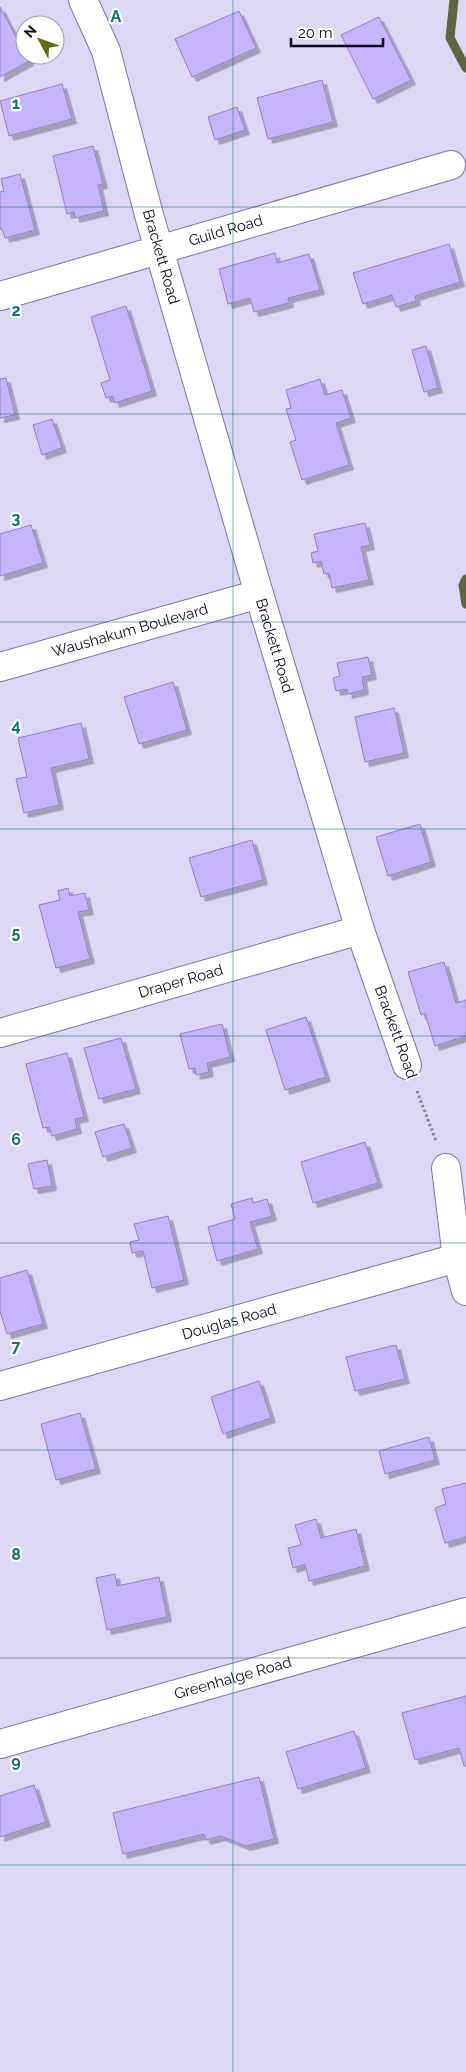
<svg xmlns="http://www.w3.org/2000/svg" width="466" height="2072" font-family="Raleway,sans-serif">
  <defs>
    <filter id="shadow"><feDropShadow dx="4.5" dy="4.5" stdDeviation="0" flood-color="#0004"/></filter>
  </defs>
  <rect width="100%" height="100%" fill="#ddd7f5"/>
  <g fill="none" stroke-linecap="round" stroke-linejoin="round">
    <!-- stream -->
    <path stroke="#60643f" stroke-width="9" d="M454 0 450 38 466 68
      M466 579 463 585 466 604"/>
  </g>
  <!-- building -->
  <path fill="#c6b4fd" stroke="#917fc4" filter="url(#shadow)" d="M0 7 29 61 0 77Z
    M239 11 256 48 192 77 175 39Z
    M379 17 411 80 373 99 341 35Z
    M322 80 333 122 268 139 257 98Z
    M62 84 72 119 9 136 0 101Z
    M237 107 245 130 215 140 208 117Z
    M93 146 103 184 98 185 104 211 75 218 74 212 67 214 53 156Z
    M20 174 35 230 5 238 2 229H0V192L4 191 1 179Z
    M449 244 460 282 415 296 416 301 396 307 392 295 363 304 353 273Z
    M275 253 277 263 309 254 320 290 288 298 289 303 254 312 250 298 228 304 219 269Z
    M126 306 152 391 115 403 113 396 106 398 101 383 110 380 91 317Z
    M426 346 438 388 424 392 412 350Z
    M6 378 15 415 0 418V379Z
    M320 379 325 395 342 390 351 418 336 423 349 465 302 480 290 442 296 440 286 409 291 408 286 390Z
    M52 419 62 448 42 455 33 425Z
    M365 523 370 545 361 547 369 580 332 588 329 573 324 574 321 561 313 563 311 553 318 551 314 534Z
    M31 525 43 563 0 576V534Z
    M368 657 372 675 362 677 364 690 348 694 347 689 336 691 333 678 340 676 337 663Z
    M173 682 187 730 139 744 124 697Z
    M394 708 404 753 365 762 355 717Z
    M81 723 89 759 51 768 59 805 24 813 16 779 27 777 18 738Z
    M420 824 431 862 388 876 376 837Z
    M252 840 263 880 201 897 189 858Z
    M68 888 70 896 85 893 89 910 78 912 90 959 56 968 39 905 60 900 58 891Z
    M444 962 456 1003 466 1000V1036L435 1046 425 1013 421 1015 408 972Z
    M306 1017 326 1077 285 1090 266 1030Z
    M222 1024 230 1057 207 1063 209 1072 196 1075 195 1068 189 1069 180 1034Z
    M121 1038 136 1089 99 1099 84 1048Z
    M67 1053 84 1117 75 1119 77 1129 52 1136 49 1127 43 1128 26 1064Z
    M124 1124 132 1148 103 1157 95 1132Z
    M365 1142 378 1183 313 1203 301 1162Z
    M47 1160 52 1186 34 1189 28 1164Z
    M252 1198 253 1203 267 1199 272 1216 250 1222 258 1249 217 1261 208 1227 235 1219 231 1204Z
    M168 1216 184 1280 152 1288 143 1251 132 1253 130 1242 139 1240 134 1224Z
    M27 1270 43 1324 7 1334 0 1311V1278Z
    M396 1345 405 1379 355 1391 346 1357Z
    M259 1381 271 1418 223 1434 211 1397Z
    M80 1413 96 1469 56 1480 41 1424Z
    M429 1437 435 1460 385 1474 379 1451Z
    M466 1483V1537L445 1543 435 1508 446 1504 442 1489Z
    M316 1519 321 1538 356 1529 365 1566 309 1581 305 1564 293 1568 288 1548 301 1545 295 1525Z
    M115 1574 117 1586 159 1577 167 1617 107 1630 96 1578Z
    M466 1696V1766H464L459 1748 415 1760 402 1713Z
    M354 1731 366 1768 298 1789 286 1752Z
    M259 1777 274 1839 246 1846 221 1836 206 1840 204 1834 123 1854 113 1813Z
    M34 1785 46 1822 0 1837V1796Z"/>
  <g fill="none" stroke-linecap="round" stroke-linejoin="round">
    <defs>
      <g id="street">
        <path id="s1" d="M83 0 106 51 149 215 259 594 360 930 407 1065"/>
        <path id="s2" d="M0 296 451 165"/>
        <path id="s3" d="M0 667 259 594"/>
        <path id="s4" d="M0 1033 360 930"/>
        <path d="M446 1168 457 1258 466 1291"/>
        <path id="s5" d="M0 1386 457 1258"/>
        <path id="s6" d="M0 1744 466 1612"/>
      </g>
    </defs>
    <!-- street casing -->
    <use href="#street" stroke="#8270b4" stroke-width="30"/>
    <!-- path -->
    <path stroke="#8a839f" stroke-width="3" stroke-dasharray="2.5 2.5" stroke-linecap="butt" d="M417 1091 436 1141"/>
    <!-- street -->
    <use href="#street" stroke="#fff" stroke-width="28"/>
  </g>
  <!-- grid -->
  <path fill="none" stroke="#0f766e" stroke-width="1" stroke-opacity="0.55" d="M233 0V2072M0 207H466M0 414H466M0 622H466M0 829H466M0 1036H466M0 1243H466M0 1450H466M0 1658H466M0 1865H466"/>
  <g text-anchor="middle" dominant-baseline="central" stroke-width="4.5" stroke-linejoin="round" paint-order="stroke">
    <!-- street labels -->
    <g font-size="15" fill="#100821" stroke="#fdfdfd">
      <text stroke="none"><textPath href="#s2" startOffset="235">Guild Road</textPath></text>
      <text stroke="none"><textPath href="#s1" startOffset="269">Brackett Road</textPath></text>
      <text stroke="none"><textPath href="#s3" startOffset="135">Waushakum Boulevard</textPath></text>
      <text stroke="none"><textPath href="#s1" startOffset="674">Brackett Road</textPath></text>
      <text stroke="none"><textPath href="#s4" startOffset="188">Draper Road</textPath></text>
      <text transform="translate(396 1032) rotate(70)">Brackett Road</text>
      <text stroke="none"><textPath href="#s5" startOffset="238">Douglas Road</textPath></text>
      <text stroke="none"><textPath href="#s6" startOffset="242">Greenhalge Road</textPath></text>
    </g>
  </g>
  <g font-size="16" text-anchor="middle" font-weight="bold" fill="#0f766e" stroke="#fdfdfd" stroke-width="4.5" stroke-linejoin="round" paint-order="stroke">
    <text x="116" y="22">A</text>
    <text x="16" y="109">1</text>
    <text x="16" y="316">2</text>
    <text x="16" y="524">3</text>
    <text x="16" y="731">4</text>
    <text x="16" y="938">5</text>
    <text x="16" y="1145">6</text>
    <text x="16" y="1352">7</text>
    <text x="16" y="1560">8</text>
    <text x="16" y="1767">9</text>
  </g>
  <!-- north arrow -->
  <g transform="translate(40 40) rotate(311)"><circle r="24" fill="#fdfdfd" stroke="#9e9ba5"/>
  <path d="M0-4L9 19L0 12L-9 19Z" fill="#636c11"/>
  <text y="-8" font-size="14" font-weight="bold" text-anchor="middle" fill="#100821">N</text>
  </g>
  <!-- scale -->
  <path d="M291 38v8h92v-8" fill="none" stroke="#100821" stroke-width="2.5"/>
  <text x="298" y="38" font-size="15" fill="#100821" stroke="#fdfdfd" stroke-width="4" paint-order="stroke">20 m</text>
</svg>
